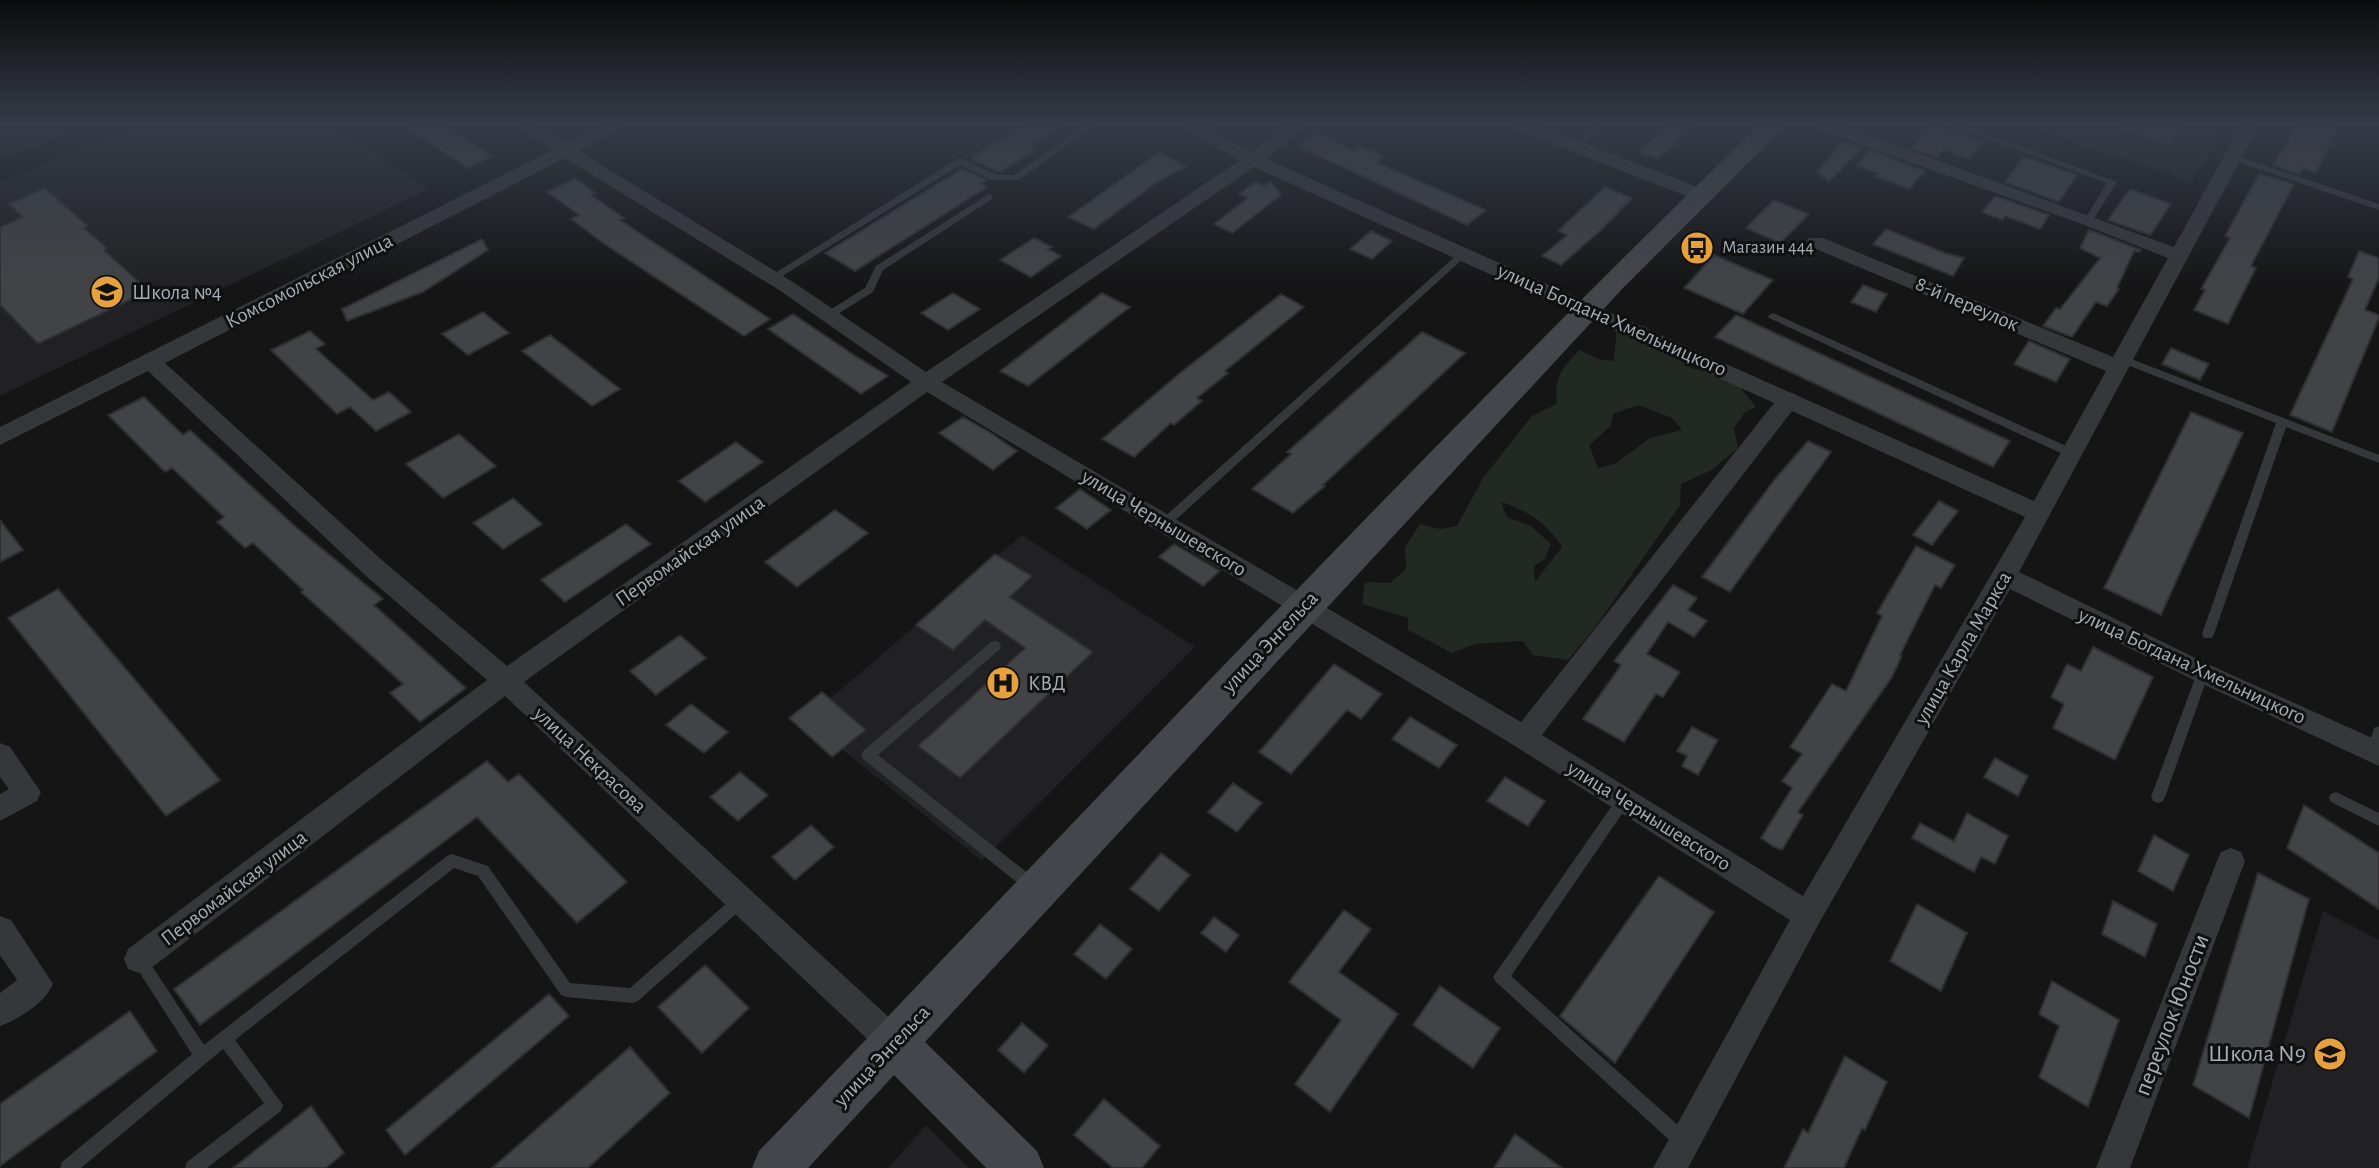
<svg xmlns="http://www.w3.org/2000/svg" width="2379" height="1168" font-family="'Alegreya Sans',sans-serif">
  <rect width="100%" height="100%" fill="#151516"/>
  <!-- built -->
  <path fill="#212123" d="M0 125H89L0 160Z
    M139 125H329L429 189 0 396V182Z
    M2024 125H2224L2192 182Z
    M1022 535 1195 647 982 861 805 720Z
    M2323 911 2379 940V1168H2247Z
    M926 1125 969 1168H888Z"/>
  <!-- green -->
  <path fill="#212922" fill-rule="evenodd" d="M1617 324 1645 326 1693 369 1729 374 1756 407 1745 412 1734 428 1738 448 1712 470 1681 484 1680 505 1594 629 1568 660 1533 655 1523 641 1475 644 1452 653 1408 630V618L1362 604 1365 582 1390 583 1406 569 1405 547 1420 524 1440 529 1457 526 1483 478 1532 416 1557 404C1553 379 1562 367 1580 350L1598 359 1614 361ZM1638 405 1672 418 1682 430 1650 438 1615 464 1598 468 1589 445 1611 426 1613 414ZM1501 502C1527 510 1548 524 1562 547L1535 582 1534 566 1545 559 1551 544 1531 526 1507 517Z"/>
  <!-- building -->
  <path fill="#414346" stroke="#2f2f32" stroke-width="2" d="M403 125H444L492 156 468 168Z
    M1025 125H1064L1029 147 1036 150 1000 172 974 161 976 160 972 157Z
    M1666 125H1694L1658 159 1639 152Z
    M1932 125H1935L1983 142 1969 159 1944 149 1937 157 1912 148Z
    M2121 125H2180L2169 145 2120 129Z
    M2298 125H2339L2316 173 2303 168 2299 174 2273 165Z
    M1316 133 1353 150 1358 146 1384 156 1377 163 1486 210 1467 225 1298 146Z
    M1843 141 1861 148 1829 182 1817 172Z
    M1869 150 1925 171 1909 189 1875 176 1878 173 1857 166Z
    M1160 152 1186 166 1156 183 1094 229 1068 217Z
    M2024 157 2077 175 2059 202 2005 182Z
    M962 169 987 180 981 184 987 187 855 271 825 253Z
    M2259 174 2294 184 2251 266 2256 268 2228 324 2194 310 2205 290 2201 289 2230 238 2225 236Z
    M575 178 595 193 591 195 624 218 620 220 770 319 744 336 603 243 571 219 579 215 547 192Z
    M1270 181 1281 195 1232 233 1214 224 1248 198 1239 194 1255 182 1264 186Z
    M1605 187 1632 198 1600 231 1561 265 1542 256 1567 235 1558 231Z
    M45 188 88 226 84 228 107 248 104 250 149 291 38 344 0 305V227L23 217 8 204Z
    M2130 189 2171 204 2150 235 2108 220Z
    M1995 196 2049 215 2040 229 2005 216 2003 220 1982 212Z
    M1774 200 1809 214 1780 243 1746 228Z
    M1886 229 1945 253 1964 258 1953 276 1873 244Z
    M2089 230 2141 250 2139 252 2134 251 2117 288 2119 289 2107 306 2096 302 2072 337 2043 326 2056 308 2060 309 2100 258 2080 248Z
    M1371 231 1392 241 1372 259 1350 249Z
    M1034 238 1052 247 1048 249 1061 256 1031 277 1000 260Z
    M482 239 488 250 423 292 347 321 342 309Z
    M2359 251 2379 258V278L2365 310 2379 315V318L2332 432 2290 415 2353 279 2348 277Z
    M1714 255 1773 280 1743 314 1684 288Z
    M1863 285 1887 294 1876 312 1851 302Z
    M953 293 980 309 948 330 921 313Z
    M1102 293 1130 307 1028 386 1000 371Z
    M1281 294 1304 307 1225 371 1228 373 1197 398 1202 401 1174 425 1171 423 1134 457 1102 439 1180 373Z
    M483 312 509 333 468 355 442 334Z
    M793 314 854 355 888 376 861 394 768 329Z
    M1736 315 2010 441 1993 467 1715 337Z
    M310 331 325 344 316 349 373 400 389 392 411 412 376 431 350 407 337 414 271 350Z
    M1422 332 1465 353 1323 485 1325 486 1293 513 1252 489 1291 454 1287 452Z
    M550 335 620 389 592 406 522 351Z
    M2029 341 2070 359 2056 382 2014 364Z
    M2171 348 2209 364 2200 380 2162 364Z
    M144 397 183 435 190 430 297 528 383 599 374 605 466 688 420 722 390 693 403 684 301 592 303 590 253 543 245 548 217 522 224 517 172 468 165 472 108 415Z
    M2191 412 2243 433 2161 615 2104 588Z
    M963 417 991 433 1017 451 993 470 939 433Z
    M459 434 496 466 443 498 406 464Z
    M1808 441 1831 452 1730 592 1702 577 1775 479Z
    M736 442 763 462 705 502 679 481Z
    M1080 489 1111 510 1087 529 1056 508Z
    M513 498 542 524 503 549 473 523Z
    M1939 501 1958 511 1932 545 1913 535Z
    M835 510 868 533 797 587 765 562Z
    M0 520 23 550 0 562Z
    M626 524 651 544 565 602 541 580Z
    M1174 544 1220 571 1203 586 1159 557Z
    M1916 546 1955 565 1941 588 1935 585 1900 655 1902 656 1892 677 1798 812 1803 815 1782 850 1774 847 1761 838 1792 788 1782 781 1802 754 1790 747 1832 684 1846 691 1882 616 1877 613Z
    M995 554 1032 576 1010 597 1093 652 960 778 918 746 1025 648 985 620 953 650 916 625Z
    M1673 585 1697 598 1688 610 1707 621 1694 637 1668 622 1647 654 1680 672 1663 697 1656 694 1624 742 1583 719 1621 665 1614 661Z
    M58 589 220 780 166 816 8 618Z
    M680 635 706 658 656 695 630 671Z
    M2093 647 2153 677 2115 760 2053 728 2064 704 2051 697 2067 664 2081 671Z
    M1334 664 1382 694 1361 719 1347 710 1291 774 1259 752Z
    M822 692 866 730 832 757 789 718Z
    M691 704 728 732 704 753 666 725Z
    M1410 717 1457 745 1439 768 1392 739Z
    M1692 727 1718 740 1698 775 1682 766 1687 756 1677 751Z
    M1995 758 2028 776 2018 796 1984 777Z
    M487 761 508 782 519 774 627 882 577 923 477 817 200 1025 174 989Z
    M740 772 768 795 738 821 710 797Z
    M1505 777 1545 801 1528 826 1487 801Z
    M1233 783 1262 803 1237 832 1208 812Z
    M2304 805 2379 853V909L2287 848Z
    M1967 813 2008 836 1995 864 1981 857 1974 872 1912 838 1920 823 1954 841Z
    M811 825 834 847 795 880 772 857Z
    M2154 835 2189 855 2173 891 2138 871Z
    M1161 853 1190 875 1159 911 1130 889Z
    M2258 873 2309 899 2249 1118 2193 1085Z
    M1659 876 1714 912 1615 1063 1560 1016Z
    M2113 901 2157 924 2145 957 2102 934Z
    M1917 904 1967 933 1941 991 1890 961Z
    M1344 910 1371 929 1339 972 1398 1014 1330 1112 1295 1084 1341 1020 1289 982Z
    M1214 917 1239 935 1226 952 1201 933Z
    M1100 924 1132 949 1106 979 1074 954Z
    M705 965 749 1008 702 1053 658 1007Z
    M2052 981 2119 1020 2088 1107 2039 1077 2059 1026 2039 1014Z
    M1440 986 1500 1028 1473 1068 1413 1025Z
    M549 994 569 1016 405 1155 386 1130Z
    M130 1011 157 1051 0 1166V1104Z
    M1022 1023 1048 1045 1024 1073 998 1050Z
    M630 1047 670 1093 588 1168H492Z
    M1845 1056 1887 1082 1865 1130 1862 1128 1844 1168H1784L1803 1129 1808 1133Z
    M1104 1099 1160 1146 1142 1168H1113L1074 1135Z
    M311 1106 344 1153 326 1168H233Z
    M1515 1134 1562 1168H1494Z"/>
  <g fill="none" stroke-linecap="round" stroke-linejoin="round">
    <!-- lane -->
    <path fill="#36373b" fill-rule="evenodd" d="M1086 125H1096L1019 180H992L960 165 776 280H768L767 278 957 159H963L997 175H1014Z
      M1208 125H1218L1205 134H1199V130Z
      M1597 125H1606L1579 150H1573V146Z
      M1950 125H1962L2117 182 2092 222H2086L2084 220 2107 183Z
      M2232 154 2379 204V210L2229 159 2227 157Z
      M989 194 992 195V199L883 270 873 292 833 317H825V313L865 288 876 266Z
      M1463 251 1466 252V256L1169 526H1161L1159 523 1161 520 1460 252Z
      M1773 313 2075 450 2077 453 2075 456H2067L1769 318 1768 316Z
      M2121 355 2379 455V463L2286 427 2214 634 2212 638H2204L2202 634 2276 423 2117 361 2116 359 2117 357Z
      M995 641 999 642 1001 646 999 650 878 755 1039 882 1041 887 1039 892 1034 894 1029 892 863 759 861 755 863 751 991 642Z
      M2203 668 2208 669 2209 673 2165 797 2163 801 2158 803 2153 801 2151 797 2197 673 2198 669Z
      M2379 726V756L2374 758 2369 756 2367 752 2374 728Z
      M2336 792 2379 813V826L2331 802 2329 798 2331 794Z
      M1623 795 1628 797 1630 801 1628 805 1511 976 1689 1135 1691 1141 1689 1147 1683 1149 1677 1147 1496 982 1493 977 1618 797Z
      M452 854 488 866 570 983 630 988 735 896 740 894 745 896 747 901 745 906 638 1001 633 1003 566 997 561 995 478 876 454 868 235 1040 283 1105 281 1111 207 1168H185L187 1162 264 1103 223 1049 81 1168H60L62 1162 192 1054 134 964 131 959 134 954 139 952 144 954 204 1045 447 856Z"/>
    <!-- street -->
    <path fill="#36373b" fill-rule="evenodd" d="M515 125H536L567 143 603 125H626L579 151 793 282 926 372 1240 160 1178 125H1200L1252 152 1286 125H1306L1266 159 2034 501 2106 371 1809 246 1806 242 1809 238H1823L2113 357 2168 258 2082 224 1817 129 1814 125H1840L2174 247 2241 125H2259L2019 572 2212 666 2379 741V766L2194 680 2010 589 1818 925 1688 1168H1653L1790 920 1515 746 927 392 524 682 905 1032 910 1043 905 1054 894 1059 883 1054 505 696 150 969 139 973 128 969 124 959 128 949 487 680 365 575 148 371 0 445V427L553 150ZM565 158 779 290 911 382 507 666 383 561 165 363ZM1254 167 1774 403 1521 722 942 382ZM1792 411 2025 517 1803 896 1542 735Z
      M1512 125H1537L1708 191 1710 195 1708 199H1694L1515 129Z
      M0 743 10 747 41 792 37 801 0 821V794L9 789 0 777Z
      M2231 848 2241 852 2245 861 2130 1168H2096L2217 861 2221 852Z
      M0 916 11 920 53 984C45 1003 19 1019 0 1026V993L17 980 0 955Z"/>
    <!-- secondary -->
    <path fill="#44464b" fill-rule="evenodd" d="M1759 125H1786L1623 288 925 1042 1037 1151 1044 1168H986L894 1075 808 1168H752L759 1151C1090 807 1416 457 1759 125Z"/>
  </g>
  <!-- sky -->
  <linearGradient id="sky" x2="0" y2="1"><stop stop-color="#0c0c0c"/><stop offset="0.43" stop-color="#353b47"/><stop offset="1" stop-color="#353b47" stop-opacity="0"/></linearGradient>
  <rect width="2379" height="288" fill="url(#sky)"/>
  <!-- icons -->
  <defs>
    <symbol id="bus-disc" viewBox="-11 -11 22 22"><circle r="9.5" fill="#e7a13c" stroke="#101011"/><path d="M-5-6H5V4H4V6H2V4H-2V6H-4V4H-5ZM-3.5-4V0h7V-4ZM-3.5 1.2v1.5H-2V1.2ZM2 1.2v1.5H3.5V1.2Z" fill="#111"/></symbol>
    <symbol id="school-disc" viewBox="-11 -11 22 22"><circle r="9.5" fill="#e7a13c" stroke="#101011"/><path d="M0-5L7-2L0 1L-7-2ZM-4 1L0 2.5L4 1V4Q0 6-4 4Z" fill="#111"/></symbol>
    <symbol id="hospital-disc" viewBox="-11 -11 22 22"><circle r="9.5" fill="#e7a13c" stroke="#101011"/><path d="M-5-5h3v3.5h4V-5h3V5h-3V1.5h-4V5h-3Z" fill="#111"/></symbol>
  </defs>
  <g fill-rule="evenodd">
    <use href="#bus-disc" x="1678" y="229" width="38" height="38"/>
    <use href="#school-disc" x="88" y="273" width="38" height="38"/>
    <use href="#hospital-disc" x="984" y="664" width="38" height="38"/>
    <use href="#school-disc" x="2311" y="1035" width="38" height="38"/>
  </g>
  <g text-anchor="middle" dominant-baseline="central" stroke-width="6" stroke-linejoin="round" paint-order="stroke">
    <!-- far-poi labels -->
    <g font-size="18" fill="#a7adb6" stroke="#101011" text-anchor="start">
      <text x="1722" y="248">Магазин 444</text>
    </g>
    <!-- street labels -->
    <g font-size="21" fill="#a7adb6" stroke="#101011">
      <text transform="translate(309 281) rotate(-27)">Комсомольская улица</text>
      <text transform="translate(1967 304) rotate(23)">8-й переулок</text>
      <text transform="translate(1612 320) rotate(24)">улица Богдана Хмельницкого</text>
      <text transform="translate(1164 523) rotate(31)">улица Чернышевского</text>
      <text transform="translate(690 551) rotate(-35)">Первомайская улица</text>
      <text transform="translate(1270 642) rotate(-47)">улица Энгельса</text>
      <text transform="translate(1963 648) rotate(-60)">улица Карла Маркса</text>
      <text transform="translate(2192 666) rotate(25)">улица Богдана Хмельницкого</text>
      <text transform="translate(590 760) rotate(43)">улица Некрасова</text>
      <text transform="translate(1649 816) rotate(32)">улица Чернышевского</text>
      <text transform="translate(234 888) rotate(-37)">Первомайская улица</text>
      <text transform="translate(882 1056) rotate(-47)">улица Энгельса</text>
    </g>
    <!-- poi labels -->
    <g font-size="21" fill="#a7adb6" stroke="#101011" text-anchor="start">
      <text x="132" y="292">Школа №4</text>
      <text x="1028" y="683">КВД</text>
    </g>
    <!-- near-street labels -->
    <g font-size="24" fill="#a7adb6" stroke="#101011">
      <text transform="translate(2172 1015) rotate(-69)">переулок Юности</text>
    </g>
    <!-- near-poi labels -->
    <g font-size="24" fill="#a7adb6" stroke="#101011" text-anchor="end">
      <text x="2306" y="1054">Школа N9</text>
    </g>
  </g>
</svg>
